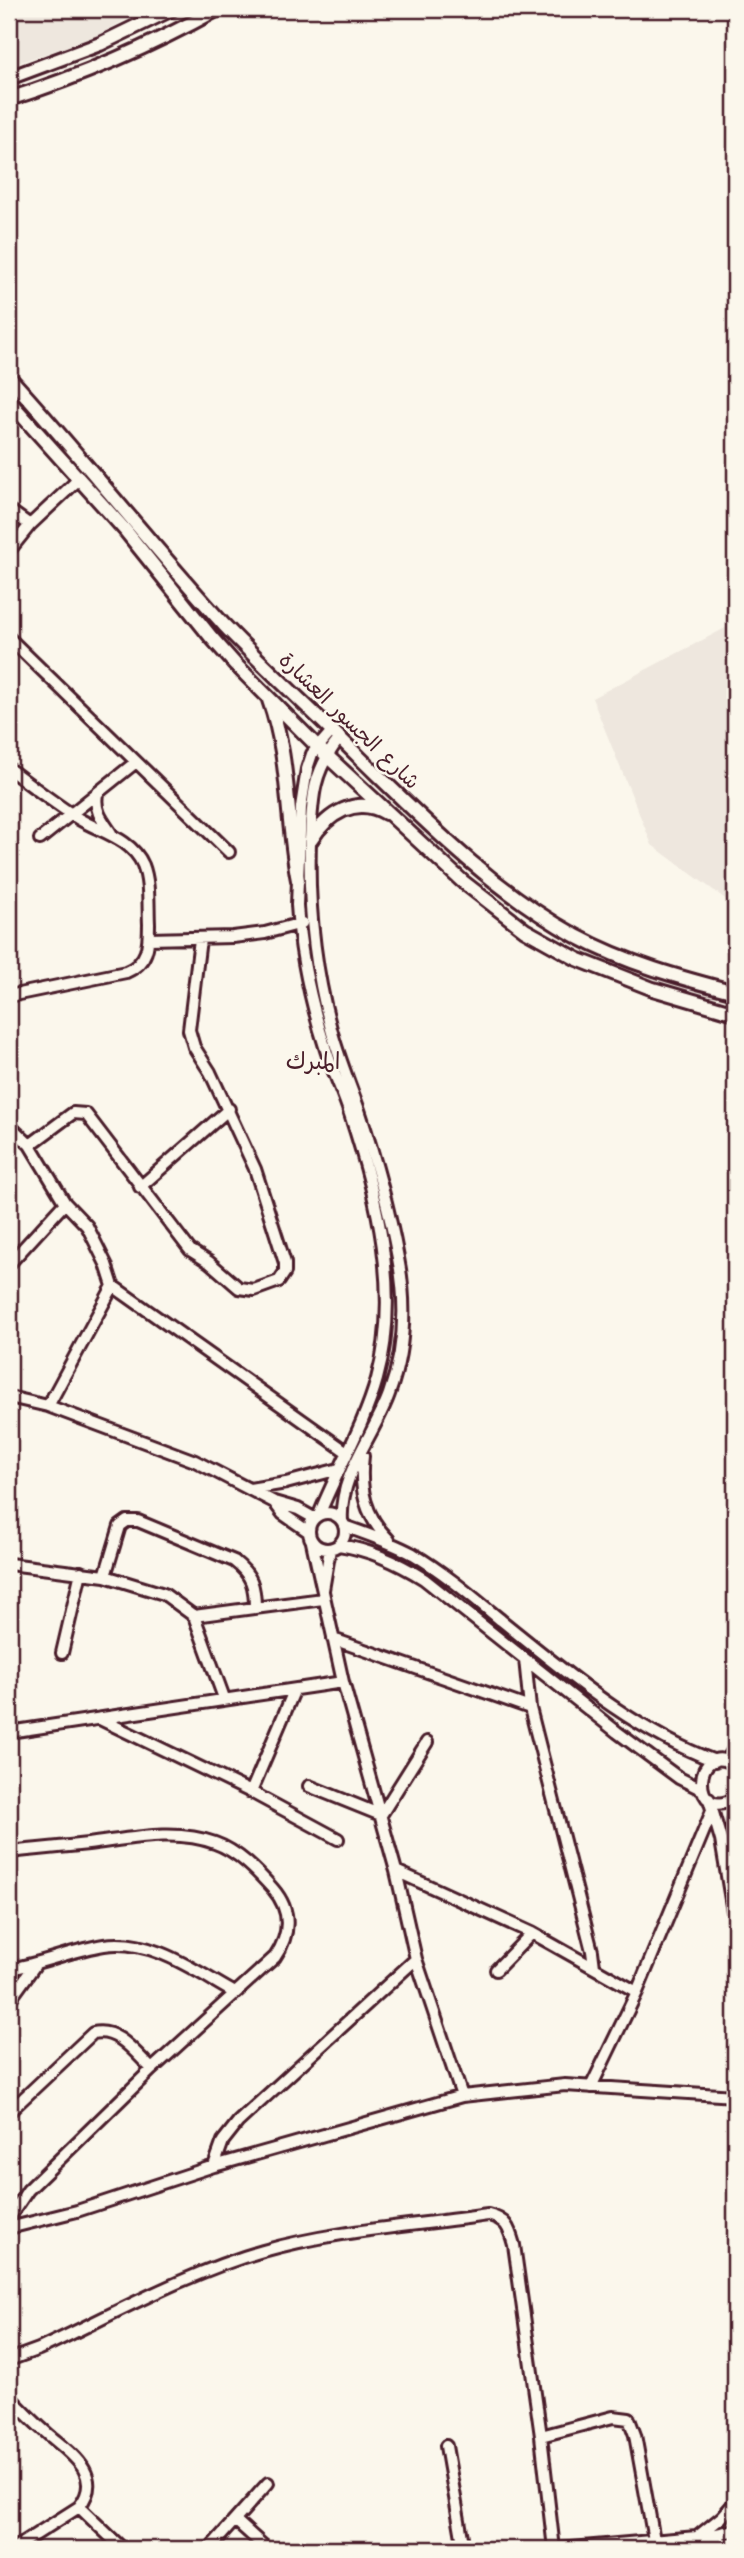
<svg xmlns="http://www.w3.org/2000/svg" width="744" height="2558" font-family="'Architects Daughter','Playpen Sans Arabic',sans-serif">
  <rect width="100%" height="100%" fill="#fbf7ec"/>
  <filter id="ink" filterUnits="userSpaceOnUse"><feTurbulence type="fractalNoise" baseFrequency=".0143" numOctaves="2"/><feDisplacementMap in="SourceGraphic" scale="14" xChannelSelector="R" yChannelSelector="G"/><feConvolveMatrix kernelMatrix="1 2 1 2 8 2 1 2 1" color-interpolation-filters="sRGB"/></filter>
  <g filter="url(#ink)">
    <!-- built -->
    <path fill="#eee7de" d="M9 9H145L93 38 9 66Z
      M735 623V906L652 845 592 698Z"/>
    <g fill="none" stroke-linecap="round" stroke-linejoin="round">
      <defs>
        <path id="minor" d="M9 510 30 525
          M9 551 30 525 79 479
          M9 638 229 852
          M340 738C312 772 312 799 310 842 308 904 314 964 330 1025 337 1054 349 1082 359 1110 375 1158 389 1209 398 1258 407 1304 405 1350 389 1394 374 1436 339 1474 342 1521
          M9 769C32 786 55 804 79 819 101 832 132 839 143 865 150 883 148 905 149 924 149 945 148 963 126 972L9 996
          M97 794C94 811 102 820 111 833
          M40 839 136 762
          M149 939 233 937 265 933 302 923
          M9 1125 30 1145 65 1203 87 1226 106 1264 113 1286 48 1406
          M30 1145 73 1113 86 1114 190 1250 209 1262 239 1288 254 1290 279 1281 285 1272V1263L255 1169 210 1072 194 1047 189 1030 200 939
          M140 1187 229 1109
          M9 1264 65 1203
          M113 1286 347 1452
          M9 1397 48 1406 195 1461 274 1502 298 1509 314 1518
          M363 1456C359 1489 365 1516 389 1540
          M250 1489 286 1483 339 1469
          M274 1502 283 1514 309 1532
          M309 1531a18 18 0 1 1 36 0a18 18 0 1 1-36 0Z
          M319 1515C337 1470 364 1426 377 1379 401 1293 377 1196 350 1114 343 1092 333 1072 326 1050 311 1003 300 953 297 905L301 807 307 769 312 754 332 731
          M344 1526C367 1534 391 1542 413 1554 445 1573 474 1598 502 1621 568 1674 634 1731 715 1761
          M312 1542 343 1682 396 1871 416 1959 462 2096
          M339 1545C371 1550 397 1562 424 1579L617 1732 679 1778 701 1789
          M9 1564 105 1576 164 1594 194 1616 323 1599
          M105 1576 120 1526 127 1521H138L234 1561C252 1575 255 1586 255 1608
          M323 1590 330 1549
          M194 1616 224 1698
          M333 1639 530 1708
          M62 1653 81 1572
          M525 1659 530 1708 592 1951 594 1967
          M102 1720 251 1792 338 1839
          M9 1732 343 1682
          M727 1761 735 1747
          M735 1765C692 1737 690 1826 735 1798
          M309 1786 381 1815 427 1742
          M251 1792 294 1691
          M709 1799 721 1840 735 1924
          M735 1807 732 1835 735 1863
          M9 1852C35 1849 62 1847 88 1844 129 1839 175 1828 215 1843 238 1851 258 1872 273 1889 292 1911 290 1935 275 1957L152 2069 28 2190 9 2218
          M396 1871 532 1933 637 1992
          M9 1969C41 1964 72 1950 104 1945 152 1938 195 1971 235 1993
          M496 1970 532 1933
          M9 2001 35 1965
          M591 2087 637 1992 712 1811
          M9 2112 93 2033C118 2027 136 2054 152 2069
          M214 2166 223 2141 238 2122 416 1959
          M9 2228 77 2211 214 2166 462 2096 565 2085 735 2096
          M9 2360 39 2349C112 2315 186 2273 263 2251 336 2230 413 2226 488 2215 506 2219 509 2227 514 2245L541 2436 554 2549
          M9 2396C21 2409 35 2423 49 2435 70 2453 105 2475 79 2507L13 2549
          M541 2436 613 2417 629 2419 635 2435 654 2540
          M446 2446 464 2549
          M79 2507 123 2549
          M235 2520 267 2549
          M708 2536 724 2544 735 2545
          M697 2537 722 2517 735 2502
          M209 2549 268 2483
          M560 2549 708 2536 735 2530"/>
        <path id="major" d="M9 78 100 44 172 9
          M9 99C82 76 151 46 218 9
          M9 377C83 458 150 544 224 625 268 671 315 713 360 758 427 823 494 891 576 936 626 963 681 978 735 992
          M9 401 125 530 211 637 235 664 326 755 462 881 525 930 577 959 653 989 735 1013
          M269 700C290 758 286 820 298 880
          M311 840C327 814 356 795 386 813"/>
      </defs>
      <!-- minor casing -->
      <use href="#minor" stroke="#4a1f2b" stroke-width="16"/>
      <!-- major casing -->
      <use href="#major" stroke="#4a1f2b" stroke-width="18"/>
      <!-- minor -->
      <use href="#minor" stroke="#fbf7ec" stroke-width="10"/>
      <!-- major -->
      <use href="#major" stroke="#fbf7ec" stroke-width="12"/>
    </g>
  </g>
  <g text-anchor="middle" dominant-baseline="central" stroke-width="5" stroke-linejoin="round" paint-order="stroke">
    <!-- street labels -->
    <g font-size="21" fill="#4a1f2b" stroke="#fbf7ec">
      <text transform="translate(349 721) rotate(44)">شارع الجسور العشارة</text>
    </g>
    <!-- neighbourhood labels -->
    <g font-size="23" fill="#4a1f2b" stroke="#fbf7ec">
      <text x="313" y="1062">المبرك</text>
    </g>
  </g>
  <!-- margin -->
  <rect width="744" height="2558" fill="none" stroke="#fbf7ec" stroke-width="35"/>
  <rect x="18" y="18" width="709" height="2523" fill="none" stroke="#4a1f2b" stroke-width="2.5" filter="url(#ink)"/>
</svg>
